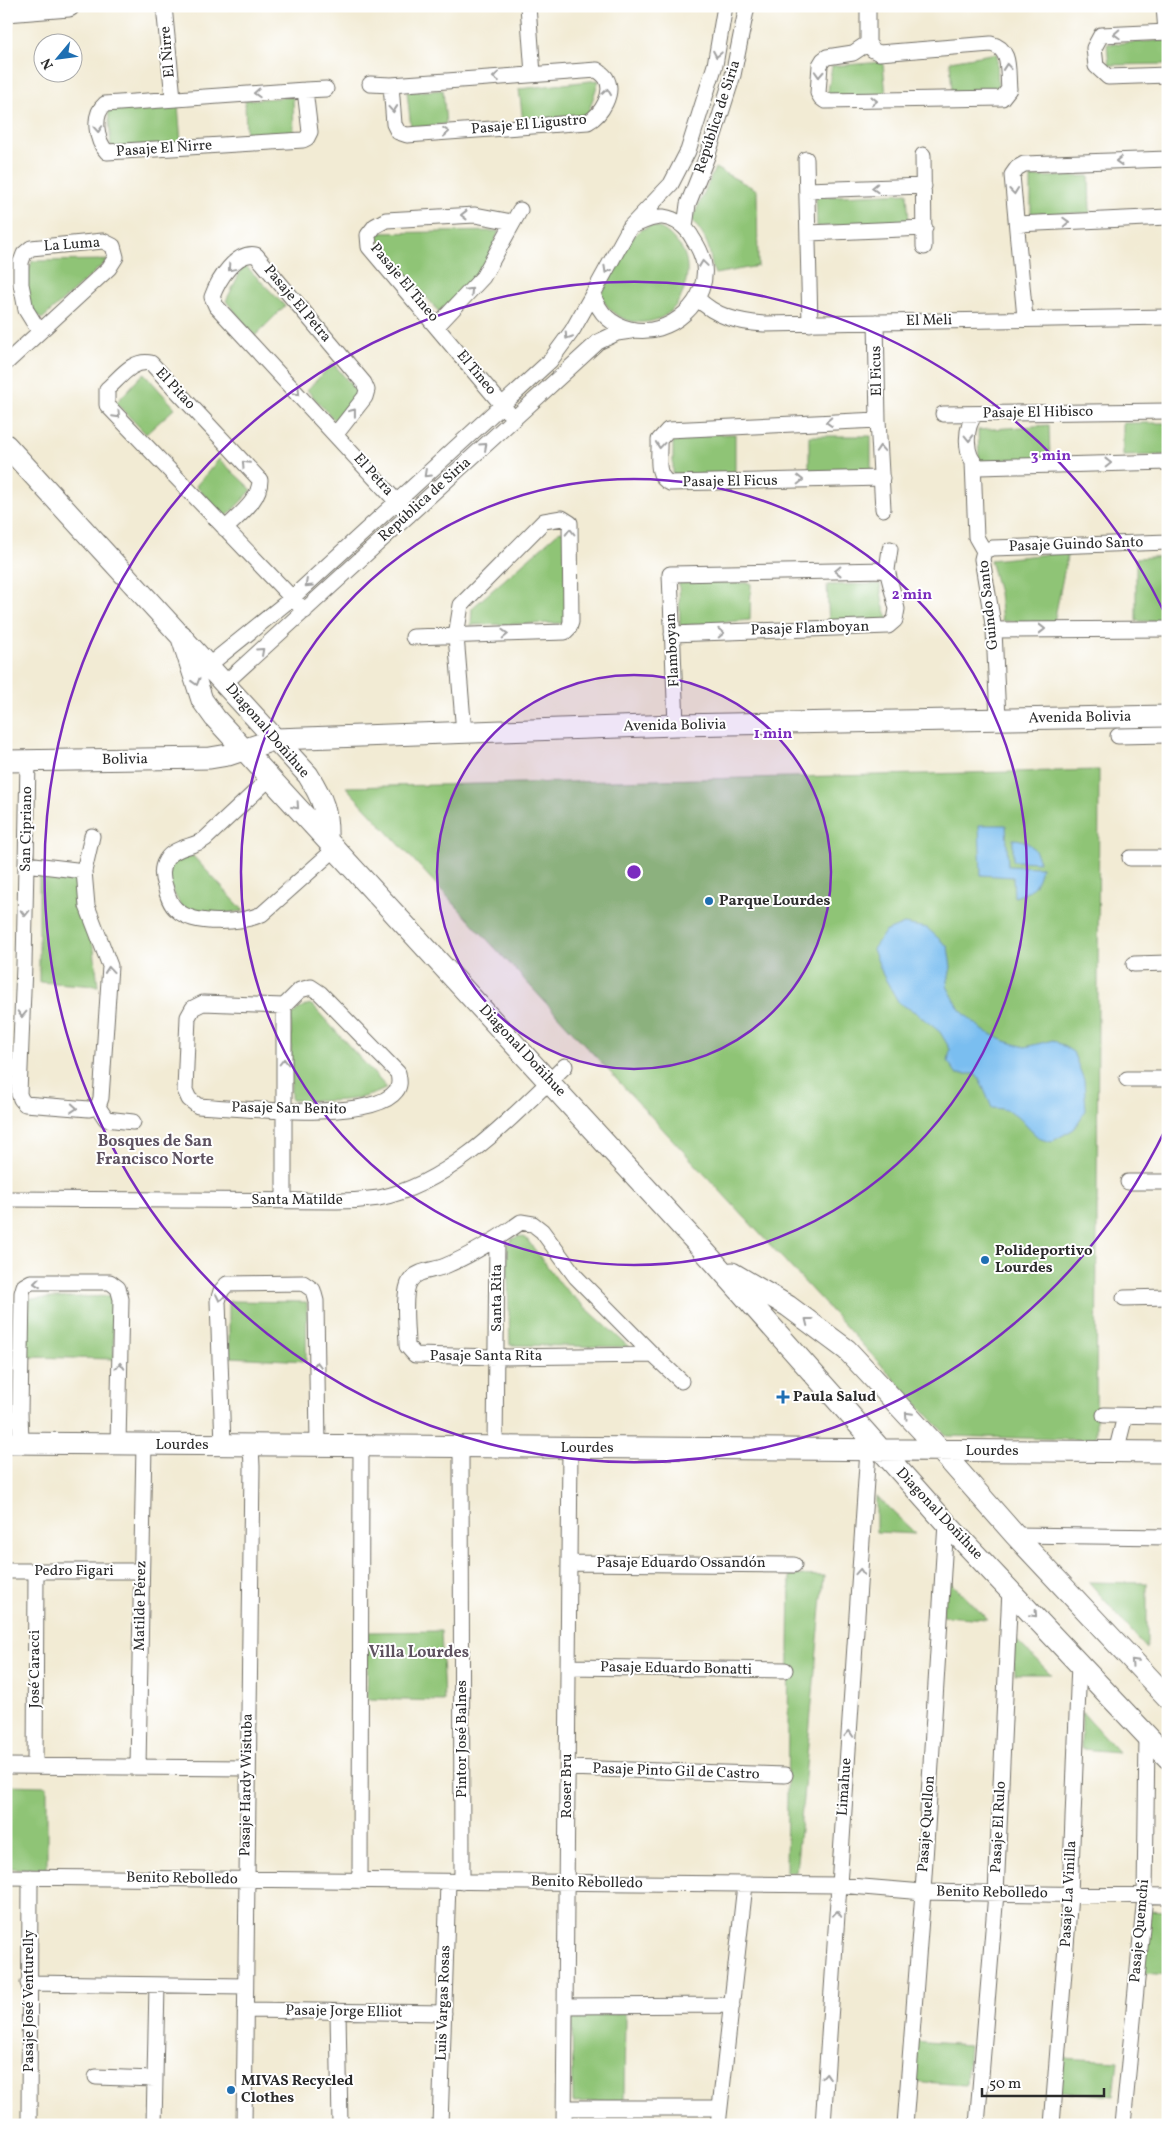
<svg xmlns="http://www.w3.org/2000/svg" width="1174" height="2131" font-family="Vollkorn,serif">
  <rect width="100%" height="100%" fill="#fff"/>
  <filter id="ink" filterUnits="userSpaceOnUse"><feTurbulence type="fractalNoise" baseFrequency=".02" numOctaves="2"/><feDisplacementMap in="SourceGraphic" scale="10" xChannelSelector="R" yChannelSelector="G"/><feConvolveMatrix kernelMatrix="1 2 1 2 8 2 1 2 1" color-interpolation-filters="sRGB"/></filter>
  <filter id="wash" filterUnits="userSpaceOnUse"><feTurbulence type="fractalNoise" baseFrequency=".0096" numOctaves="4" result="noise"/><feDisplacementMap in="SourceGraphic" scale="20" xChannelSelector="R" yChannelSelector="G"/><feGaussianBlur stdDeviation="1.12" result="paint"/><feColorMatrix in="noise" values="0 0 0 0 0 0 0 0 0 0 0 0 0 0 0 0 0 1.4 0 .05"/><feComposite in="paint" operator="in"/></filter>
  <g filter="url(#wash)">
    <rect width="100%" height="100%" fill="#f2ebd4"/>
    <!-- green -->
    <path fill="#8fc476" stroke="#5d7850" d="M1168 40V64L1109 65 1107 44Z
      M997 53 998 93H952L950 61Z
      M883 62 886 96 827 98 832 66Z
      M599 80 586 120 523 122 519 89Z
      M443 90 446 124 411 128 407 92Z
      M293 97 294 134 246 136 245 100Z
      M178 104 181 143 111 148 108 107Z
      M715 168 757 190 758 266 715 274C711 265 711 258 709 249 706 238 699 229 692 220Z
      M1089 176 1090 213 1031 214V177Z
      M907 193 909 222 817 227 816 197Z
      M650 226C663 227 670 234 678 244 685 251 688 263 687 273 686 283 684 293 678 302 660 332 612 328 601 294L631 240 639 231Z
      M499 231 481 275 439 312 373 233Z
      M108 260 42 319C21 303 24 284 32 261Z
      M244 264 285 306 255 336 226 301Z
      M333 363 362 398 337 423 307 390Z
      M144 373 175 408 146 434 116 403Z
      M1123 423H1168V455L1123 456Z
      M1049 425 1050 460 979 462 978 430Z
      M735 434V474L673 475V435Z
      M809 436H871V469L863 472 809 474Z
      M219 459 252 490 225 518 196 486Z
      M560 531 567 533 569 623 471 625 472 608Z
      M1068 552 1054 622 1002 621 999 593 990 560Z
      M1168 556V622L1136 621V558Z
      M679 582 751 583 750 620 680 626Z
      M880 584 883 605 890 622 829 625 827 585Z
      M1099 770 1096 1440 947 1436 346 787Z
      M193 856 244 911 218 914 184 912 168 882 170 863 175 860Z
      M39 874H77L85 924 94 949 98 986 39 982Z
      M309 1004 313 1006 387 1088C357 1104 324 1101 291 1100V1017L296 1011Z
      M519 1236 526 1238 562 1286 629 1347 510 1345 507 1246 512 1239Z
      M112 1296 114 1359 27 1357 26 1299Z
      M229 1301 307 1302 306 1361 229 1357Z
      M876 1496 916 1534 876 1532Z
      M790 1575 824 1576 796 1872H786Z
      M944 1575 987 1619 943 1616Z
      M1089 1582 1147 1583V1649Z
      M441 1631 444 1701 367 1699 368 1632Z
      M1014 1638 1051 1674H1014Z
      M1082 1712 1118 1752 1081 1749Z
      M6 1785 47 1786V1869L6 1868Z
      M1145 1910 1168 1911V1975L1144 1973Z
      M572 2013 625 2014 624 2100 573 2102Z
      M912 2041 969 2045 966 2085 910 2081Z
      M1062 2058 1118 2061 1114 2096 1059 2091Z"/>
    <!-- water -->
    <path fill="#7abef0" stroke="#52748e" d="M979 825H1006L1008 866 1041 867C1038 885 1031 893 1014 897L1013 877 981 875Z
      M1013 839C1027 839 1037 848 1039 862L1013 861Z
      M904 924 927 928 948 947 951 967 947 986 960 1010 984 1031 1005 1041 1025 1047 1053 1040 1073 1052 1084 1080 1086 1110 1074 1129 1051 1142C1046 1140 1040 1140 1037 1136 1019 1121 1019 1109 992 1108L980 1080 975 1074H957L948 1062 950 1049 940 1032 915 1012 899 1003 883 975 873 949 885 932Z"/>
  </g>
  <g filter="url(#ink)">
    <g fill="none" stroke-linecap="round" stroke-linejoin="round">
      <defs>
        <path id="street" d="M164 6 173 98
          M528 6 533 74
          M1164 6 1166 32
          M1168 32 1101 35 1094 48 1096 66 1108 77 1168 75
          M868 43 853 53 827 57 823 60 820 65 818 93 821 98 825 101 1002 98 1009 89C1007 71 1012 49 991 44L879 53 873 50 868 43V6
          M370 84 391 85 597 70C600 72 604 75 606 78 615 93 601 115 588 122L407 135 398 132 394 124 391 85
          M305 90 310 132 307 138 303 140 107 152C96 141 92 115 105 104L305 90 326 89
          M923 155 924 247
          M806 159 810 324
          M807 190 924 186
          M1017 224 1168 217
          M630 227C640 223 652 216 663 217 676 219 687 227 693 239 697 245 701 252 703 260 713 300 669 339 630 329 611 325 599 313 593 294L630 227 671 184 688 151 715 65 725 6
          M685 227 688 204 708 154 733 75 747 6
          M809 233 925 228
          M697 298C716 317 738 322 764 324L1168 317
          M1025 318 1012 175 1017 168 1024 164 1168 159
          M876 322 878 420 883 509
          M437 326 483 277 520 210
          M6 363 109 268 116 257 113 246 103 241 31 248 24 254 21 262V284L26 310 39 331
          M508 412 369 247 368 235 375 226 386 220 475 215 512 222
          M943 414 1168 411
          M976 414C964 427 964 457 979 467L1168 462
          M878 420 668 430 659 440C660 454 654 477 670 483L882 478
          M336 434 365 397 367 390 364 383 256 255C236 251 218 280 212 297L216 306 409 515
          M973 462 976 537 984 551 982 559 994 630 998 719
          M225 529C239 515 260 500 260 480L151 363C132 359 120 378 107 389V405L292 598 305 611
          M984 551 992 548 1168 542
          M994 630 1168 629
          M672 634 888 626 895 620 897 609 887 570 890 549
          M413 637 565 632 569 628 571 622 570 523 562 518 544 521 461 605 456 636 464 733
          M209 665 292 598 550 361 572 331 593 294
          M225 683 598 342 617 333 631 331
          M676 725 670 574 887 570
          M1118 736 1168 735
          M28 761 24 965 19 1094 21 1099 25 1104 89 1109 98 1107 101 1098 110 966 87 906 84 871 92 836
          M270 778 205 839C194 847 173 847 166 860 161 868 162 878 165 886 167 894 170 905 177 910 194 926 242 923 262 914L335 849
          M1130 858H1168
          M26 864 84 871
          M1134 964 1168 963
          M311 987 320 993 398 1073C399 1079 401 1085 396 1091 373 1123 237 1108 198 1106L189 1099 185 1090 188 1017 193 1008 203 1003 284 1006 300 990Z
          M284 1006V1201
          M1127 1079H1168
          M98 1107 106 1119 133 1122
          M1128 1182H1168
          M6 1199 337 1201C351 1201 365 1200 379 1198 451 1184 514 1115 565 1066
          M1124 1298 1168 1297
          M653 1355 496 1357 415 1355 407 1346C407 1331 402 1293 410 1281 417 1270 433 1271 445 1266 472 1255 497 1239 521 1222L533 1224 542 1231 576 1277 653 1355 681 1381
          M1104 1415 1168 1416
          M21 1443 20 1412 22 1293 24 1286 31 1282H110L118 1288 121 1299 118 1444
          M223 1445 218 1301 221 1291 227 1284 303 1283 313 1290 316 1301 318 1446
          M461 1447 462 1882
          M495 1447 497 1239
          M1116 1452 1125 1416
          M1015 1535 1168 1537
          M569 1563 794 1565
          M6 1571H141
          M568 1667 785 1670
          M6 1766 247 1768
          M35 1766 36 1571
          M138 1767 144 1444
          M567 1768 785 1775
          M6 1877 839 1885 923 1892 1168 1896
          M360 1881 361 1446
          M28 1983 245 1986
          M565 2006 732 2005
          M245 2010 444 2013
          M338 2012 340 2125
          M96 2077 155 2079
          M564 2108H720
          M29 2125 30 1877
          M154 2125 157 1985
          M244 2125 252 1467 251 1445
          M440 2125 448 1882
          M564 2125 570 1448
          M718 2125 745 1885
          M823 2125 868 1450
          M905 2125 923 1892 946 1523
          M977 2125 996 1893 1010 1589
          M1052 2125 1070 1895 1079 1663
          M1123 2125 1145 1896 1147 1736"/>
        <path id="secondary" d="M6 11 69 6
          M6 445 308 775C323 799 328 812 327 840
          M181 635 202 700 215 718 716 1264 946 1523 1168 1758
          M6 761 210 758 228 755 276 739 676 725 1168 716
          M732 1273 788 1306 847 1350 941 1451 1015 1535 1168 1698
          M6 1443 1168 1452"/>
      </defs>
      <!-- street casing -->
      <use href="#street" stroke="#716e66" stroke-width="17"/>
      <!-- secondary casing -->
      <use href="#secondary" stroke="#716e66" stroke-width="23"/>
      <!-- street -->
      <use href="#street" stroke="#fff" stroke-width="15"/>
      <!-- secondary -->
      <use href="#secondary" stroke="#fff" stroke-width="21"/>
    </g>
    <!-- one-way arrows -->
    <defs><path id="oneway-chevron" d="M-2-3.5L2.5 0L-2 3.5" fill="none" stroke-width="1.6" stroke-linecap="round" stroke-linejoin="round" transform="scale(1.25)"/></defs>
    <g stroke="#a0a0a0">
      <use href="#oneway-chevron" transform="translate(1117 34) rotate(177)"/>
      <use href="#oneway-chevron" transform="translate(717 54) rotate(101)"/>
      <use href="#oneway-chevron" transform="translate(1007 67) rotate(-95)"/>
      <use href="#oneway-chevron" transform="translate(819 74) rotate(93)"/>
      <use href="#oneway-chevron" transform="translate(496 77) rotate(176)"/>
      <use href="#oneway-chevron" transform="translate(607 92) rotate(-82)"/>
      <use href="#oneway-chevron" transform="translate(257 93) rotate(177)"/>
      <use href="#oneway-chevron" transform="translate(874 101) rotate(-1)"/>
      <use href="#oneway-chevron" transform="translate(393 109) rotate(85)"/>
      <use href="#oneway-chevron" transform="translate(98 129) rotate(86)"/>
      <use href="#oneway-chevron" transform="translate(446 132) rotate(-4)"/>
      <use href="#oneway-chevron" transform="translate(1119 161) rotate(178)"/>
      <use href="#oneway-chevron" transform="translate(875 188) rotate(178)"/>
      <use href="#oneway-chevron" transform="translate(1014 191) rotate(84)"/>
      <use href="#oneway-chevron" transform="translate(464 215) rotate(180)"/>
      <use href="#oneway-chevron" transform="translate(1066 222) rotate(-3)"/>
      <use href="#oneway-chevron" transform="translate(703 264) rotate(-98)"/>
      <use href="#oneway-chevron" transform="translate(231 268) rotate(130)"/>
      <use href="#oneway-chevron" transform="translate(607 270) rotate(119)"/>
      <use href="#oneway-chevron" transform="translate(470 291) rotate(-46)"/>
      <use href="#oneway-chevron" transform="translate(568 336) rotate(123)"/>
      <use href="#oneway-chevron" transform="translate(297 392) rotate(47)"/>
      <use href="#oneway-chevron" transform="translate(353 412) rotate(-52)"/>
      <use href="#oneway-chevron" transform="translate(117 415) rotate(46)"/>
      <use href="#oneway-chevron" transform="translate(829 422) rotate(177)"/>
      <use href="#oneway-chevron" transform="translate(969 438) rotate(89)"/>
      <use href="#oneway-chevron" transform="translate(660 445) rotate(95)"/>
      <use href="#oneway-chevron" transform="translate(484 446) rotate(-42)"/>
      <use href="#oneway-chevron" transform="translate(880 449) rotate(-94)"/>
      <use href="#oneway-chevron" transform="translate(1108 463) rotate(-1)"/>
      <use href="#oneway-chevron" transform="translate(245 464) rotate(-133)"/>
      <use href="#oneway-chevron" transform="translate(427 474) rotate(137)"/>
      <use href="#oneway-chevron" transform="translate(800 480) rotate(-1)"/>
      <use href="#oneway-chevron" transform="translate(570 532) rotate(-91)"/>
      <use href="#oneway-chevron" transform="translate(838 571) rotate(179)"/>
      <use href="#oneway-chevron" transform="translate(308 584) rotate(137)"/>
      <use href="#oneway-chevron" transform="translate(1042 629)"/>
      <use href="#oneway-chevron" transform="translate(721 633) rotate(-2)"/>
      <use href="#oneway-chevron" transform="translate(505 634) rotate(-2)"/>
      <use href="#oneway-chevron" transform="translate(261 651) rotate(-42)"/>
      <use href="#oneway-chevron" transform="translate(196 682) rotate(73)"/>
      <use href="#oneway-chevron" transform="translate(296 806) rotate(48)"/>
      <use href="#oneway-chevron" transform="translate(25 913) rotate(91)"/>
      <use href="#oneway-chevron" transform="translate(109 970) rotate(-95)"/>
      <use href="#oneway-chevron" transform="translate(22 1014) rotate(92)"/>
      <use href="#oneway-chevron" transform="translate(284 1062) rotate(-90)"/>
      <use href="#oneway-chevron" transform="translate(74 1108) rotate(4)"/>
      <use href="#oneway-chevron" transform="translate(37 1283) rotate(174)"/>
      <use href="#oneway-chevron" transform="translate(220 1298) rotate(102)"/>
      <use href="#oneway-chevron" transform="translate(808 1321) rotate(-142)"/>
      <use href="#oneway-chevron" transform="translate(317 1365) rotate(-90)"/>
      <use href="#oneway-chevron" transform="translate(120 1366) rotate(-89)"/>
      <use href="#oneway-chevron" transform="translate(908 1415) rotate(-133)"/>
      <use href="#oneway-chevron" transform="translate(860 1572) rotate(-86)"/>
      <use href="#oneway-chevron" transform="translate(1034 1614) rotate(47)"/>
      <use href="#oneway-chevron" transform="translate(1134 1662) rotate(-133)"/>
      <use href="#oneway-chevron" transform="translate(849 1734) rotate(-86)"/>
      <use href="#oneway-chevron" transform="translate(837 1914) rotate(-86)"/>
      <use href="#oneway-chevron" transform="translate(826 2076) rotate(-86)"/>
    </g>
  </g>
  <!-- distance rings -->
  <circle cx="634" cy="872" r="197" fill="#7b2cbf" fill-opacity=".12"/>
  <g fill="none" stroke="#7b2cbf" stroke-width="2.5">
    <circle cx="634" cy="872" r="197"/>
    <circle cx="634" cy="872" r="393"/>
    <path d="M1167 1126A590 590 0 1 1 1167 618"/>
  </g>
  <!-- markers -->
  <g fill="#1f6fb2" stroke="#fff" stroke-width="2">
    <circle cx="709" cy="901" r="5"/>
    <circle cx="985" cy="1260" r="5"/>
    <path d="M780.5 1389.5h5v5h5v5h-5v5h-5v-5h-5v-5h5z"/>
    <circle cx="231" cy="2090" r="5"/>
  </g>
  <g text-anchor="middle" dominant-baseline="central" stroke-width="4" stroke-linejoin="round" paint-order="stroke">
    <!-- street labels -->
    <g font-size="15" fill="#2b2b2b" stroke="#fff">
      <text transform="translate(168 52) rotate(-95)">El Ñirre</text>
      <text transform="translate(718 117) rotate(-72)">República de Siria</text>
      <text transform="translate(529 125) rotate(-5)">Pasaje El Ligustro</text>
      <text transform="translate(164 149) rotate(-4)">Pasaje El Ñirre</text>
      <text transform="translate(72 245) rotate(-4)">La Luma</text>
      <text transform="translate(404 283) rotate(50)">Pasaje El Tineo</text>
      <text transform="translate(297 304) rotate(50)">Pasaje El Petra</text>
      <text transform="translate(929 321) rotate(-1)">El Meli</text>
      <text transform="translate(877 371) rotate(-91)">El Ficus</text>
      <text transform="translate(476 373) rotate(50)">El Tineo</text>
      <text transform="translate(175 389) rotate(47)">El Pitao</text>
      <text transform="translate(1038 413) rotate(-1)">Pasaje El Hibisco</text>
      <text transform="translate(373 475) rotate(48)">El Petra</text>
      <text transform="translate(730 482) rotate(-1)">Pasaje El Ficus</text>
      <text transform="translate(425 500) rotate(-42)">República de Siria</text>
      <text transform="translate(1076 545) rotate(-2)">Pasaje Guindo Santo</text>
      <text transform="translate(989 605) rotate(-96)">Guindo Santo</text>
      <text transform="translate(810 629) rotate(-2)">Pasaje Flamboyan</text>
      <text transform="translate(673 650) rotate(-93)">Flamboyan</text>
      <text transform="translate(1080 718) rotate(-1)">Avenida Bolivia</text>
      <text transform="translate(675 726) rotate(-1)">Avenida Bolivia</text>
      <text transform="translate(267 731) rotate(49)">Diagonal Doñihue</text>
      <text transform="translate(125 760) rotate(-1)">Bolivia</text>
      <text transform="translate(27 829) rotate(-89)">San Cipriano</text>
      <text transform="translate(522 1051) rotate(47)">Diagonal Doñihue</text>
      <text transform="translate(289 1109) rotate(1)">Pasaje San Benito</text>
      <text x="297" y="1200">Santa Matilde</text>
      <text transform="translate(497 1298) rotate(-90)">Santa Rita</text>
      <text x="486" y="1356">Pasaje Santa Rita</text>
      <text x="182" y="1445">Lourdes</text>
      <text x="587" y="1448">Lourdes</text>
      <text x="992" y="1451">Lourdes</text>
      <text transform="translate(939 1514) rotate(47)">Diagonal Doñihue</text>
      <text x="681" y="1563">Pasaje Eduardo Ossandón</text>
      <text x="74" y="1571">Pedro Figari</text>
      <text transform="translate(141 1606) rotate(-89)">Matilde Pérez</text>
      <text transform="translate(35 1669) rotate(-90)">José Caracci</text>
      <text transform="translate(676 1669) rotate(1)">Pasaje Eduardo Bonatti</text>
      <text transform="translate(462 1739) rotate(-90)">Pintor José Balnes</text>
      <text transform="translate(676 1772) rotate(2)">Pasaje Pinto Gil de Castro</text>
      <text transform="translate(247 1785) rotate(-89)">Pasaje Hardy Wistuba</text>
      <text transform="translate(567 1786) rotate(-90)">Roser Bru</text>
      <text transform="translate(845 1787) rotate(-86)">Limahue</text>
      <text transform="translate(927 1824) rotate(-86)">Pasaje Quellon</text>
      <text transform="translate(999 1827) rotate(-87)">Pasaje El Rulo</text>
      <text transform="translate(182 1879) rotate(1)">Benito Rebolledo</text>
      <text transform="translate(587 1883) rotate(1)">Benito Rebolledo</text>
      <text transform="translate(992 1893) rotate(1)">Benito Rebolledo</text>
      <text transform="translate(1069 1894) rotate(-87)">Pasaje La Vinilla</text>
      <text transform="translate(1140 1931) rotate(-85)">Pasaje Quemchi</text>
      <text transform="translate(29 2001) rotate(-90)">Pasaje José Venturelly</text>
      <text transform="translate(444 2003) rotate(-88)">Luis Vargas Rosas</text>
      <text transform="translate(344 2012) rotate(1)">Pasaje Jorge Elliot</text>
    </g>
    <!-- poi labels -->
    <g font-size="15" font-weight="bold" fill="#2b2b2b" stroke="#fff" text-anchor="start">
      <text x="719" y="901">Parque Lourdes</text>
      <text x="995" y="1251">Polideportivo<tspan x="995" dy="17">Lourdes</tspan></text>
      <text x="793" y="1397">Paula Salud</text>
      <text x="241" y="2081">MIVAS Recycled<tspan x="241" dy="17">Clothes</tspan></text>
    </g>
    <!-- neighbourhood labels -->
    <g font-size="16" font-weight="bold" fill="#5e5260" stroke="#fff">
      <text x="155" y="1142">Bosques de San<tspan x="155" dy="18">Francisco Norte</tspan></text>
      <text x="419" y="1653">Villa Lourdes</text>
    </g>
  </g>
  <circle cx="634" cy="872" r="8" fill="#7b2cbf" stroke="#fff" stroke-width="2.5"/>
  <g font-size="15" text-anchor="middle" font-weight="bold" fill="#7b2cbf" stroke="#fff" stroke-width="4" stroke-linejoin="round" paint-order="stroke">
    <text x="1051" y="460">3 min</text>
    <text x="912" y="599">2 min</text>
    <text x="773" y="738">1 min</text>
  </g>
  <!-- margin -->
  <rect width="1174" height="2131" fill="none" stroke="#fff" stroke-width="25"/>
  <!-- north arrow -->
  <g transform="translate(58 58) rotate(241)"><circle r="24" fill="#ffffff" stroke="#aaaaaa"/>
  <path d="M0-4L9 19L0 12L-9 19Z" fill="#1f6fb2"/>
  <text y="-8" font-size="14" font-weight="bold" text-anchor="middle" fill="#2b2b2b">N</text>
  </g>
  <!-- scale -->
  <path d="M982 2088v8h122v-8" fill="none" stroke="#2b2b2b" stroke-width="2.5"/>
  <text x="989" y="2088" font-size="15" fill="#2b2b2b" stroke="#ffffff" stroke-width="4" paint-order="stroke">50 m</text>
</svg>
